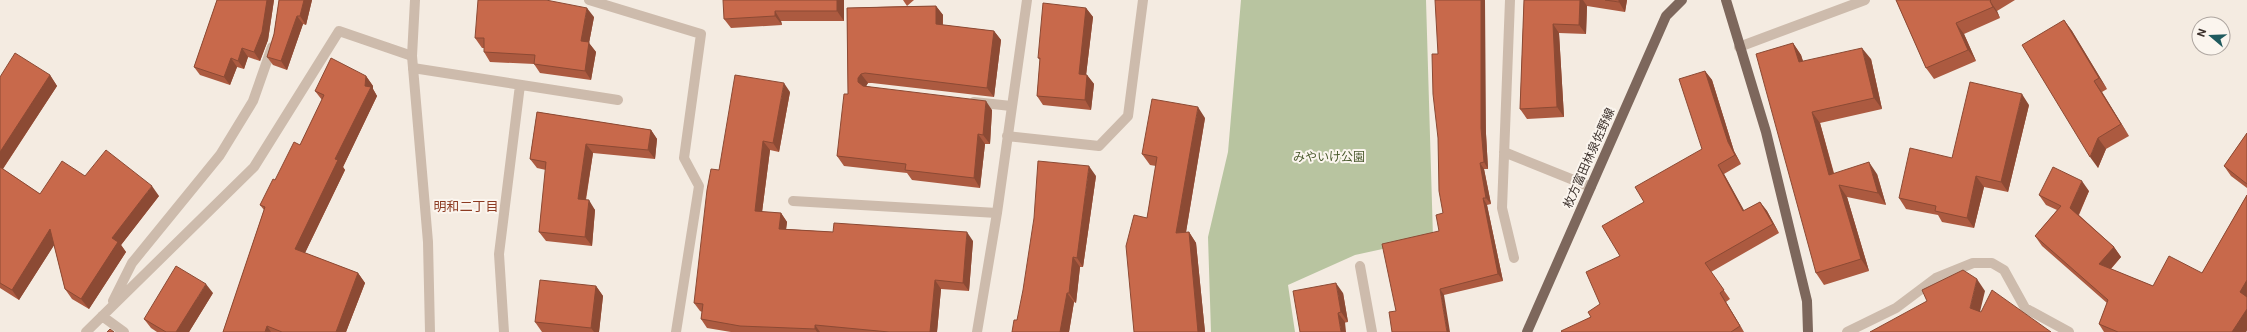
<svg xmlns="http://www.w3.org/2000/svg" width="2247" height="332" font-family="Roboto,'Noto Sans JP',sans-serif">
  <rect width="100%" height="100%" fill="#f4ebe1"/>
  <!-- green -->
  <path fill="#b8c4a0" d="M1241 0H1426L1433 238 1355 255 1288 285 1295 332H1211L1208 237 1228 152Z"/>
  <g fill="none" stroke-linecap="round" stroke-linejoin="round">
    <!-- service -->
    <path stroke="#cdbbac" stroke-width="10" d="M974 102 1011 106"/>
    <!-- minor -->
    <path stroke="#cdbbac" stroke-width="10" d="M589 0 701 34 684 158 699 186 676 332
      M1510 0 1502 208 1514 258
      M1739 47 1865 0
      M413 68 618 100
      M1007 136 1099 146 1128 116 1143 0
      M1504 152 1591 187
      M793 201 997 213
      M1360 266 1372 332
      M113 301 132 263 220 155 253 101 272 47
      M102 316 124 332
      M86 332 254 167 339 31 412 56
      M504 332 499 254 520 85
      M977 332 997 213 1027 0
      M1847 332 1896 308 1936 278 1973 263H1992L2004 270 2025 308 2069 332"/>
    <!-- tertiary -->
    <path stroke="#cdbbac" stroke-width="10" d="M415 0 412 56 428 242 430 332"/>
    <!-- primary -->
    <path stroke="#7d675c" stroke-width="10" d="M1726 0 1766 132 1807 301 1808 332
      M1527 332 1666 16 1682 0"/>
  </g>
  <!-- wall -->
  <path fill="#ac5a40" d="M217 0H274L268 40 260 61 248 57 244 69 237 67 230 85 200 75 194 67Z
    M279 0H312L306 25 303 24 287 70 273 65 267 57 274 34Z
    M844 0V21H781L782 25 731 28 724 19Z
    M903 0H914L907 6H936L943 15V25L994 31 1001 40 994 97 872 83H868L866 86 992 110 990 144H985L980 188 912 180 907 173 844 166 837 156 848 94 847 8 907 6Z
    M1524 0H1627L1625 12 1587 6 1586 34 1559 33 1564 117 1527 119 1520 109Z
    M1896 0H2015L1997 11 2000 18 1964 34 1976 61 1934 79 1926 68Z
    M1086 8 1093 17 1086 75H1087L1094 84 1091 110 1043 105 1037 96 1040 60 1038 58Z
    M594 17 589 43 596 52 591 80 540 73 534 64 490 62 484 52V48H482L475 38Z
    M2064 20 2072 31 2107 89 2102 92 2129 136 2106 149 2098 168Z
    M1793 43 1801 55 1803 61 1871 59 1882 109 1820 123 1834 173 1877 174 1886 205 1847 197 1869 271 1824 285 1816 273Z
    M1438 54 1486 134 1488 169H1484L1491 204 1487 205 1503 281 1444 295 1396 311 1439 231 1443 213Z
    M1705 71 1712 80 1734 151 1741 164 1724 174 1744 211 1760 202 1767 211 1779 233 1711 272 1730 299 1726 302 1744 332H1562L1591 317 1600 304 1644 202 1702 149Z
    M50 75 57 86 3 169 40 194 85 176 159 196 121 245 126 252 89 309 72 299 65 289 54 245 19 300 0 288V77Z
    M366 76 373 86V89L377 96 343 167 345 170 305 253 358 273 365 283 346 332H223L264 210 260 205 275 180 300 145 322 100 315 91Z
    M790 92 779 152 770 150 762 212 781 213 787 222 786 229 973 241 969 291 941 289 937 332H731L707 328 701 319 702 312 700 311 694 303 719 170Z
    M2029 105 2008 192 1984 187 1974 228 1942 222 1938 215 1906 209 1899 198 1952 158Z
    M537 112 651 130 657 139 655 159 593 153 586 200 595 210 592 246 546 241 539 232 546 170 537 168 530 159Z
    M1205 118 1186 232H1189L1196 243 1205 332H1134L1147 218 1156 166 1150 165 1142 154Z
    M2247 133V188L2231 176 2224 166Z
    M1096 176 1083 267H1080L1076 303 1074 302 1069 332H1012L1017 320Z
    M2089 191 2079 215 2114 247 2121 257 2111 269 2153 286 2202 273 2247 195V330L2246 332H2104L2099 324 2107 303 2042 246 2035 236 2057 210 2046 205 2039 195Z
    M596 286 603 296 599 332H542L535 322Z
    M213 293 189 332H157L151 328 144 319Z
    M1343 293 1348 322 1300 332Z"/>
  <!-- shaded-wall -->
  <path fill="#8c4a34" d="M267 0H274L268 40 260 61 254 52Z
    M304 0H312L306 25 300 16Z
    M837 0H844V21L837 11Z
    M1481 0H1485L1486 134 1488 169 1484 162 1481 128Z
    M1580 0H1583L1587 6 1586 34 1579 25Z
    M1619 0H1627L1625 12 1619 2Z
    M1990 1 1997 11 2000 18 1993 7Z
    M936 6 943 15 942 34 936 24Z
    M587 8 594 17 589 43 596 52 591 80 585 71 581 41Z
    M1086 8 1093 17 1085 84 1079 74Z
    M775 11 781 21 782 25 775 16Z
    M297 16 303 24 287 70 281 61Z
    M2064 20 2072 31 2107 89 2099 78Z
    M1956 23 1964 34 1976 61 1968 50Z
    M1553 24 1559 33 1564 117 1557 107Z
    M994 31 1001 40 994 97 987 88Z
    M1793 43 1801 55 1807 74 1799 62Z
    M242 48 248 57 244 69 238 61Z
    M1862 48 1871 59 1882 109 1874 98Z
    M231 58 237 67 230 85 224 77Z
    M1705 71 1712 80 1734 151 1741 164 1735 155 1728 142Z
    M861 74 868 83 865 88 858 82V78Z
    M50 75 57 86 0 173V152Z
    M1087 75 1094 84 1091 110 1085 100Z
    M366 76 373 86V89L377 96 343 167 345 170 302 259 295 249 365 86Z
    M2094 81 2102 92 2129 136 2121 124Z
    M784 83 790 92 779 152 773 143Z
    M2022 94 2029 105 2008 192 2001 182Z
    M986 101 992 110 990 144 983 135Z
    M1198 107 1205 118 1184 244 1176 233Z
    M1812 112 1820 123 1837 186 1829 175Z
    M651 130 657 139 655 159 648 150Z
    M978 134 985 144 980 188 974 178Z
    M2098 138 2106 149 2098 168 2090 157Z
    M763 141 770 150 761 220 755 211Z
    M586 144 593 153 584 209 578 199Z
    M1869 162 1877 174 1886 205 1878 193Z
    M1480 163 1484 169 1491 204 1486 198Z
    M1718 165 1724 174 1750 221 1743 211Z
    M1089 166 1096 176 1083 267 1077 258Z
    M1976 176 1984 187 1974 228 1967 218Z
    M2082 181 2089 191 2077 218 2070 208Z
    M1839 185 1847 197 1869 271 1861 259Z
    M152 186 159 196 121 245 126 252 89 309 81 299 112 238Z
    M1483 198 1487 205 1503 281 1498 274Z
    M589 200 595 210 592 246 585 237Z
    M1760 202 1767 211 1779 233 1773 224Z
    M781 213 787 222 785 238 779 229Z
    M50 229 58 239 19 300 12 290Z
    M967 232 973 241 969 291 963 283Z
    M1189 232 1196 243 1205 332H1198Z
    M2114 247 2121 257 2106 274 2099 264Z
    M1073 257 1080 267 1076 303 1069 293Z
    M358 273 365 283 346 332H336Z
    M1977 279 1985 291 1978 320 1970 308Z
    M935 280 941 289 937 332H930Z
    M2247 280V302L2240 292Z
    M1336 283 1343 293 1348 322 1341 312Z
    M206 284 213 293 189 332H176Z
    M596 286 603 296 599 332H594L591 328Z
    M1440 289 1444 295 1450 332H1447Z
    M1067 293 1074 302 1069 332H1060Z
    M1720 293 1726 302 1744 332 1740 326Z
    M2247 309V330L2246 332H2232Z
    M1338 313 1345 322 1346 332H1341Z
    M815 325 820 332H817L815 329Z
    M267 326 271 332H265Z"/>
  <!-- building -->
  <path fill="#c8694b" stroke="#8c4a34" d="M217 0H267L262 32 254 52 242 48 238 61 231 58 224 77 194 67Z
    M279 0H304L300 16H297L281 61 267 57 274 34Z
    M478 0H546L587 8 581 41 589 42 585 71 534 64 535 55 484 52V38H475Z
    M723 0H837V11H775V16L724 19Z
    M1435 0H1481V128L1484 162 1480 163 1486 198H1483L1498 274 1440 289 1447 332H1392L1389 312 1396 311 1382 244 1439 231 1436 215 1443 213 1439 191 1438 138 1433 94 1432 54H1438Z
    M1524 0H1580L1579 25 1553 24 1557 107 1520 109Z
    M1605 0H1619V2Z
    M1896 0H1991L1990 1 1993 7 1956 23 1968 50 1926 68Z
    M1043 3 1086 8 1079 74 1087 75 1085 100 1037 96 1040 58H1038Z
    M936 6V24L994 31 987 88 865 73 861 74 858 78V82L863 86 986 101 983 135 978 134 974 178 905 170 906 164 837 156 844 94H848L847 8Z
    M2064 20 2099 78 2094 81 2121 124 2098 138 2090 157 2022 45Z
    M1793 43 1799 62 1862 48 1874 98 1812 112 1829 175 1869 162 1878 193 1839 185 1861 259 1816 273 1756 54Z
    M15 53 50 75 0 152V77Z
    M331 58 366 76 365 86 371 87 335 159 338 160 295 249 358 273 336 332H282L267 326 265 332H223L265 207 260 205 273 179 275 180 294 142 300 145 324 95 315 91Z
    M1705 71 1728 142 1735 155 1718 165 1743 211 1760 202 1773 224 1705 263 1724 290 1720 293 1740 326 1731 332H1562L1561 331 1591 317 1588 312 1600 304 1586 272 1620 256 1602 226 1644 202 1635 187 1702 149 1679 79Z
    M735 75 784 83 773 143 763 141 755 211 781 213 779 229 833 232 834 223 967 232 963 283 935 280 930 332H889L815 325V329L740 326 701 319 703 304 694 303 707 190 711 169 719 170Z
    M1970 82 2022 94 2001 182 1976 176 1967 218 1935 211 1936 206 1899 198 1910 148 1952 158Z
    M1152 99 1198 107 1176 233 1189 232 1198 332H1134L1126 246 1134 215 1147 218 1157 157 1142 154Z
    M537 112 651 130 648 150 586 144 578 199 589 200 585 237 539 232 546 162 530 159Z
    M2247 133V184L2224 166Z
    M106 150 152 186 112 238 118 242 81 299 65 289 50 229 12 290 0 283V167L40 194 62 161 85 176Z
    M1038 161 1089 166 1077 258 1073 257 1069 293H1067L1060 332H1012L1014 320H1017L1023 290 1034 218Z
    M2053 167 2082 181 2070 208 2114 247 2099 264 2153 286 2169 256 2202 273 2247 195V280L2240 292 2247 297V309L2232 332H2118L2099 324 2108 300 2035 236 2061 206 2039 195Z
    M176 266 206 284 176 332H166L144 319Z
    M1963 270 1977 279 1970 308 1981 312 1992 290 2051 332H1870L1927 301 1922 290Z
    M540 280 596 286 591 328 535 322Z
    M1336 283 1341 312 1338 313 1341 332H1300L1293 291Z
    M110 329 114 332H107Z"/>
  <g text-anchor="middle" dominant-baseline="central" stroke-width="4" stroke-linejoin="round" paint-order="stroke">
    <!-- park labels -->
    <g font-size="12" fill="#4a5a2e" stroke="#fbf5ee">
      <text x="1329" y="157">みやいけ公園</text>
    </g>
    <!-- street labels -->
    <g font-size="12" fill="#3b302b" stroke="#fbf5ee">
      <text transform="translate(1589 158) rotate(-66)">枚方富田林泉佐野線</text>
    </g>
    <!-- neighbourhood labels -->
    <g font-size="13" fill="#8c3b22" stroke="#fbf5ee">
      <text x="466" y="206">明和二丁目</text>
    </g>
  </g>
  <!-- north arrow -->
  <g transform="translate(2211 36) rotate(289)"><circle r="19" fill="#fbf5ee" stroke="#aea6a0"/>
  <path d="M0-3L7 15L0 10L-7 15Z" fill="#1f5a5e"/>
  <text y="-6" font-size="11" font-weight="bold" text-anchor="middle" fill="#3b302b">N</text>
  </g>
</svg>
